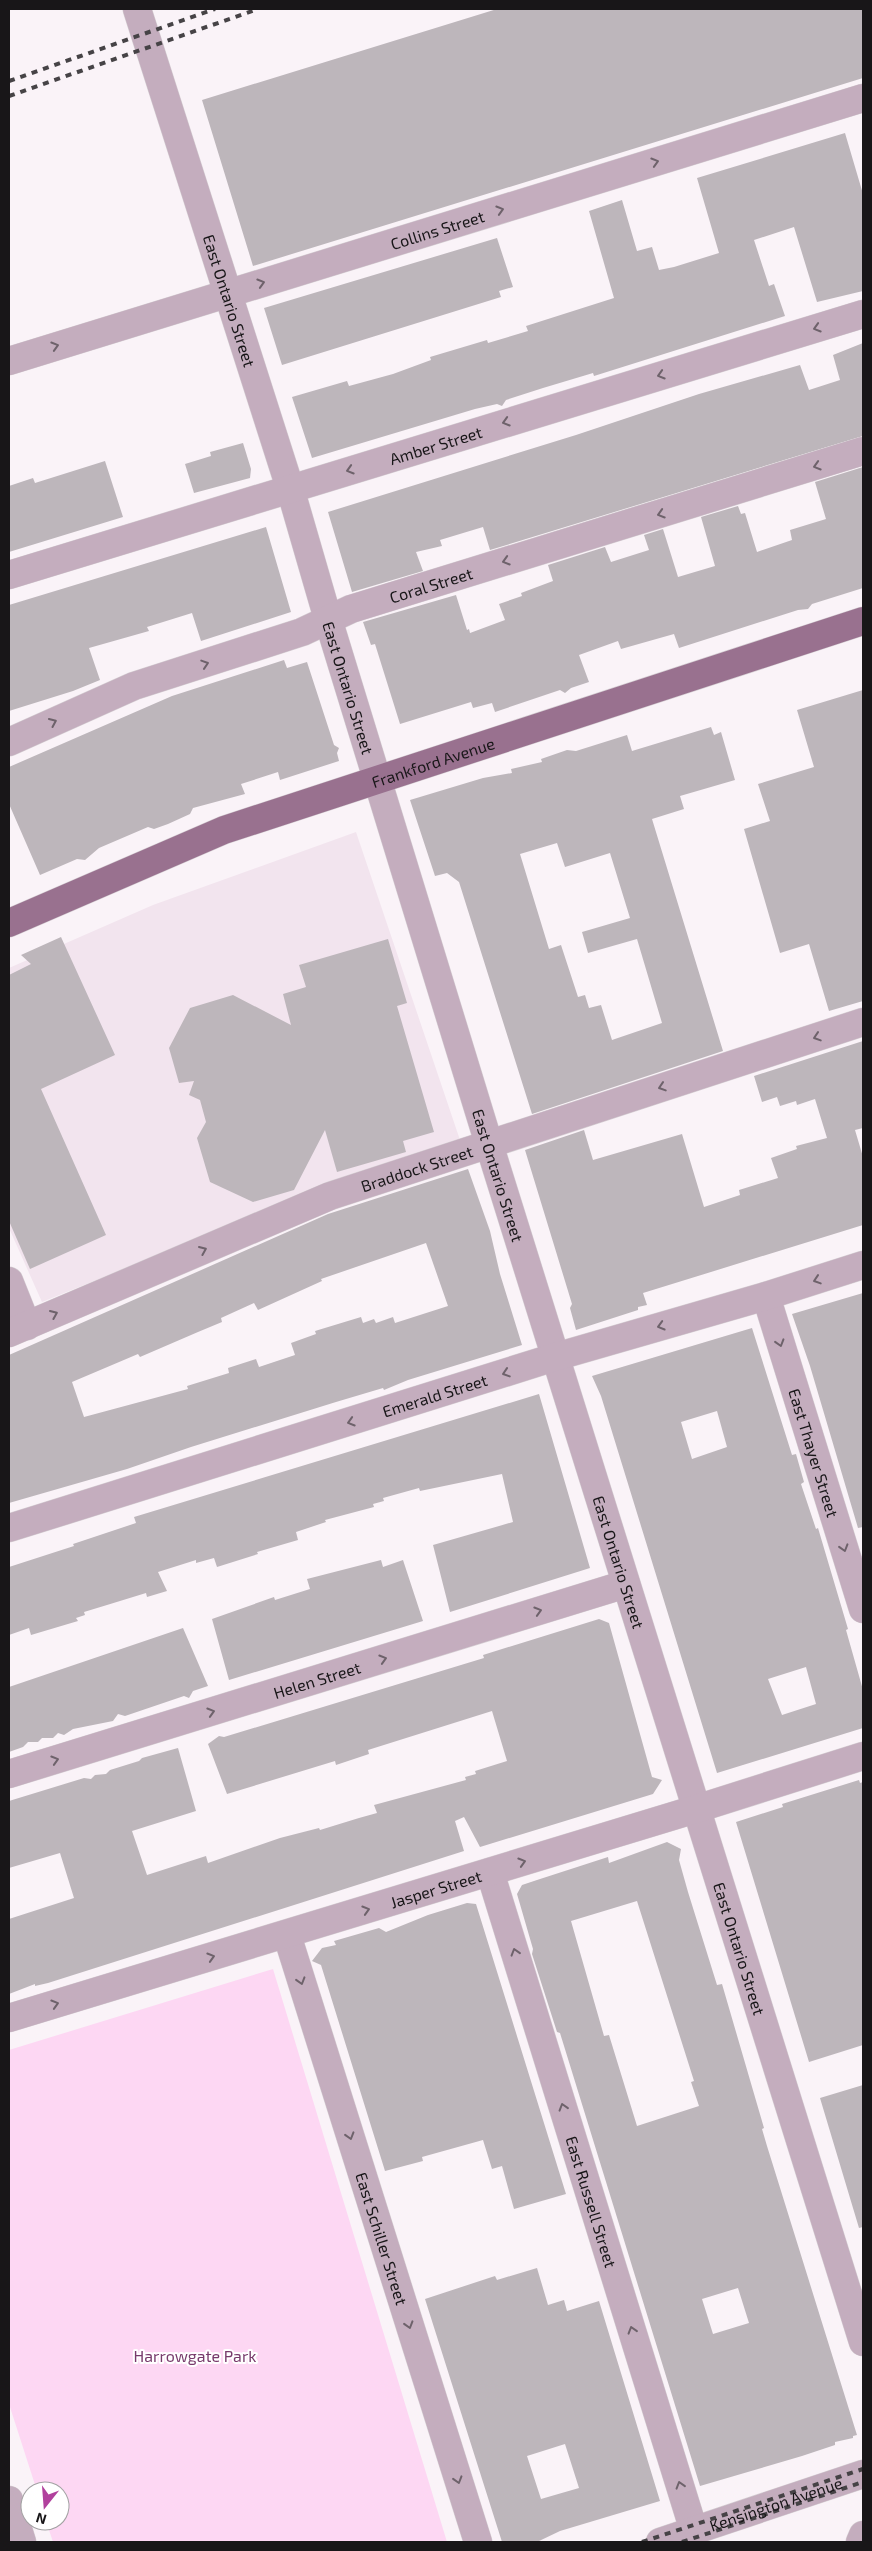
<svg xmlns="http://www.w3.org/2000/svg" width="872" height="2551" font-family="'Exo 2',sans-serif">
  <rect width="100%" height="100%" fill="#faf3f8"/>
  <!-- built -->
  <path fill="#f2e4ee" d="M356 832 461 1143 320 1190 42 1302 9 1228V968L153 905Z"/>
  <!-- green -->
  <path fill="#fdd7f3" d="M273 1969 447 2542H53L46 2521H60V2491H37L9 2404V2050Z"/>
  <!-- building -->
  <path fill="#bdb6bb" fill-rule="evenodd" d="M497 9H863V78L253 266 202 100Z
    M845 133 863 194V291L817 302 794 227 754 240 769 286 774 284 785 316 594 376 593 373 543 388 506 400 502 406 497 404 475 409 312 458 292 397 347 381 349 386 393 374 431 360 430 357 487 340 488 343 528 331 526 326 614 298 589 211 622 200 637 251 652 247 659 270 674 267 719 253 697 178Z
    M497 238 513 287 499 291 501 297 282 365 264 308Z
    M863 343V436L490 550 483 527 440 540 442 546 416 552 423 571 352 592 328 512 576 435 699 394 800 365 809 390 840 380 833 355Z
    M243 443 251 469 250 478 194 493 185 464 211 456 210 452Z
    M105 461 123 517 9 552V486L33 478 35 483Z
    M863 467V588L812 604 808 609 798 610 679 648 674 634 621 649 618 641 579 655 589 682 571 688 565 693 560 690 495 712 492 703 473 708 471 702 400 724 375 644 371 645 363 622 456 595 467 630 469 629 470 633 505 620 499 604 522 596 521 593 553 581 548 565 605 547 611 562 649 550 644 535 663 529 678 577 715 566 701 517 738 506 741 514 745 513 757 552 792 540 790 530 826 519 815 482Z
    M266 527 291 612 201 641 192 613 147 627 149 631 89 648 100 680 73 691 9 711V605Z
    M284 660 287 668 307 662 334 745 339 748 337 753 339 761 280 780 278 772 241 784 245 794 193 808 190 814 168 824 154 829 148 827 99 848 85 860 77 859 40 875 9 804V767L172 696Z
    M863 690V1001L829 1011 809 944 780 953 744 829 770 821 758 784 814 767 797 710Z
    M711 727 714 735 721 732 735 780 680 796 684 809 652 819 723 1051 532 1114 459 882 447 873 435 876 410 800 483 778 512 773 511 769 542 762 541 759 567 750 576 751 627 735 632 751ZM557 843 565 867 610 853 630 918 582 932 588 953 637 939 662 1023 612 1040 601 1005 589 1008 585 995 578 997 561 945 549 949 520 854Z
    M61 937 115 1055 41 1089 106 1235 30 1269 9 1221V975L31 964 21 955Z
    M388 939 407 1003 397 1006 434 1132 403 1141 406 1152 337 1172 325 1130 294 1190 253 1202 210 1182 197 1138 206 1122 200 1100 189 1095 194 1081 179 1083 169 1048 190 1008 233 995 291 1025 283 994 306 987 299 965Z
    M863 1041V1128L855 1130 863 1157V1225L643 1293 647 1305 638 1307V1310L576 1330 570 1308 572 1304 525 1150 584 1130 593 1160 682 1134 704 1207 740 1195 739 1190 778 1178 771 1158 797 1149 796 1146 827 1138 815 1099 797 1105 796 1101 780 1106 777 1097 762 1102 754 1076Z
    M468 1169 490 1231 500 1274 522 1345 408 1380 384 1390 383 1388 336 1402 191 1447 127 1469 9 1503V1355L328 1214ZM426 1243 448 1306 395 1323 393 1317 376 1323 374 1319 363 1323 361 1317 315 1331 316 1334 291 1343 295 1355 259 1367 256 1359 228 1368 229 1373 187 1386 188 1389 84 1417 72 1382 138 1354 140 1357 198 1332 222 1322 221 1318 254 1303 258 1310 322 1281 321 1279Z
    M863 1293V1527L858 1528 810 1366 792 1314Z
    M752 1328 792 1455 796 1454 804 1482 801 1484 816 1529 818 1528 848 1629 846 1630 863 1690V1728L717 1773 601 1396 592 1376ZM717 1411 727 1447 692 1459 681 1422ZM806 1667 816 1704 782 1715 768 1679Z
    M539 1394 590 1568 450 1612 433 1545 513 1522 502 1474 420 1491 419 1488 383 1498 384 1501 373 1504 374 1507 325 1520 326 1522 296 1532 298 1540 257 1552 258 1554 217 1567 214 1558 196 1563V1560L158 1572 167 1591 147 1597 146 1593 107 1605 84 1612 85 1615 76 1618 78 1621 31 1635 29 1628 9 1635V1567L74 1546 73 1544 136 1523 134 1517Z
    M381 1560 383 1567 403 1560 423 1621 229 1680 212 1619 274 1597 275 1600 310 1589 307 1579Z
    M599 1619 609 1623 652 1777 662 1780 653 1794 480 1847 464 1817 455 1821 464 1851 48 1983 35 1986V1984L9 1994V1919L74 1898 60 1853 9 1868V1801L84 1778 91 1779 95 1775 106 1774 110 1770 139 1761 142 1758 178 1748 196 1811 132 1831 147 1875 206 1856 208 1863 280 1838 319 1828 320 1830 359 1818 377 1813 374 1805 466 1780 465 1777 476 1774 475 1771 507 1761 492 1711 368 1750 369 1754 336 1765 335 1761 227 1794 208 1744 219 1736 224 1737 484 1658 483 1655Z
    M183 1628 208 1686 193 1691 189 1698 184 1696 125 1716 118 1714 113 1721 73 1729 64 1735 58 1733 53 1738H42L38 1742H28L23 1747 9 1752V1687Z
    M859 1780 860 1783 863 1782V2045L809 2062 736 1822 783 1807 782 1804Z
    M667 1842 681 1849 679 1860 688 1892 717 1985 722 1984 764 2128 762 2129 767 2146 857 2435 853 2436V2438L835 2442V2445L802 2456 700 2486 560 2033 557 2032 532 1954 533 1949 517 1894 522 1885 537 1880 608 1857 609 1863ZM637 1901 688 2062 694 2081 691 2082 699 2106 637 2126 609 2035 604 2036 571 1921ZM738 2288 749 2323 713 2334 702 2299Z
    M467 1903 476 1904 566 2194 514 2209 502 2166 492 2169 483 2140 422 2157 423 2161 385 2171 321 1965 312 1961 322 1948 336 1945 334 1941 379 1928 386 1932 428 1915Z
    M863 2085V2227L859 2228 820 2098Z
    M537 2268 548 2305 564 2300 567 2311 599 2301 660 2501 560 2531 537 2542H502L425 2299 495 2276 497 2280ZM565 2444 579 2488 541 2499 527 2456Z"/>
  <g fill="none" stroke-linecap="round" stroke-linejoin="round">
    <defs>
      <g id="minor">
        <path id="s1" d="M137 9 290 488 328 619 489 1144 863 2342"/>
        <path id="s2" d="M9 361 863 98"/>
        <path id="s3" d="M9 575 863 314"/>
        <path id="s4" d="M9 742 134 686 302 632 351 609 863 451"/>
        <path d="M9 1281 27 1326"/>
        <path id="s5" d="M766 1296 863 1609"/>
        <path id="s6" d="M9 1333 330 1196 863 1022"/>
        <path id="s7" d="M9 1528 555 1357 766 1296 863 1265"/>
        <path id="s8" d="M9 1774 626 1584"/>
        <path id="s9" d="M490 1872 694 2531"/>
        <path id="s10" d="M287 1935 478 2542"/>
        <path id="s11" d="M9 2018 696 1809 863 1756"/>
        <path d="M9 2500 22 2542"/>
        <path id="s12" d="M660 2542 863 2474"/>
        <path d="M860 2542 863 2535"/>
      </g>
      <g id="major">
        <path id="s13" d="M9 923 224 830 863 621"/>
      </g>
    </defs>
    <!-- minor casing -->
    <use href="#minor" stroke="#d6d0d4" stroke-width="29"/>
    <!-- major casing -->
    <use href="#major" stroke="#d6d0d4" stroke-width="29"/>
    <!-- minor -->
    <use href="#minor" stroke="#c4adbe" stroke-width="28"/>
    <!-- major -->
    <use href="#major" stroke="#99718f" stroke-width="28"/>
    <!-- rail -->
    <path stroke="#464346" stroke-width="4" stroke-dasharray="6 6" stroke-linecap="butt" d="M9 81 215 9
      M9 96 258 9
      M642 2542 863 2469
      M682 2542 863 2482"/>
  </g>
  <!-- one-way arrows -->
  <defs><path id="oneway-chevron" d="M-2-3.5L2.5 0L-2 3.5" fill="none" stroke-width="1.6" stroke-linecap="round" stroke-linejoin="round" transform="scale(1.25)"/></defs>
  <g stroke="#6e626b">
    <use href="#oneway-chevron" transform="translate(655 162) rotate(-17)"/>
    <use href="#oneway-chevron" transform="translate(500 210) rotate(-17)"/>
    <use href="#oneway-chevron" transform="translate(261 283) rotate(-17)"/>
    <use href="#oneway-chevron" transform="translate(817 328) rotate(163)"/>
    <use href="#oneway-chevron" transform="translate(55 346) rotate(-17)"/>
    <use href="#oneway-chevron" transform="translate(661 375) rotate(163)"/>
    <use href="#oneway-chevron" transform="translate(506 422) rotate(163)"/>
    <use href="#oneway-chevron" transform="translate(817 466) rotate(163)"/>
    <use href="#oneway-chevron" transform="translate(350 470) rotate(163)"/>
    <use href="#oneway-chevron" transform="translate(661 514) rotate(163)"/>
    <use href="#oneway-chevron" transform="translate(506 561) rotate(163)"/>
    <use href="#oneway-chevron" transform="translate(205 664) rotate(-18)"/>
    <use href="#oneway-chevron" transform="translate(53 722) rotate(-24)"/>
    <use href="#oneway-chevron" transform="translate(817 1037) rotate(162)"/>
    <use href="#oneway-chevron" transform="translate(662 1087) rotate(162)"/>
    <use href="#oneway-chevron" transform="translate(203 1250) rotate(-23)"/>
    <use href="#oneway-chevron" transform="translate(817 1280) rotate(162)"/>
    <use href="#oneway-chevron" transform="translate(54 1314) rotate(-23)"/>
    <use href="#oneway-chevron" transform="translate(661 1326) rotate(164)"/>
    <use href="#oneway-chevron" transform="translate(780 1343) rotate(73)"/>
    <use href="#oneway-chevron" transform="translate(506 1373) rotate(162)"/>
    <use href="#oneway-chevron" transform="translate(351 1422) rotate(163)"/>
    <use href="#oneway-chevron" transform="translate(844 1548) rotate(73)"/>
    <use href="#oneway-chevron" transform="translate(538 1611) rotate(-17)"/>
    <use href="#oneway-chevron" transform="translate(383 1659) rotate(-17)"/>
    <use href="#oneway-chevron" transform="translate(211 1712) rotate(-17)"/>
    <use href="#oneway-chevron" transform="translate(55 1760) rotate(-17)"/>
    <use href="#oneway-chevron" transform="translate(522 1862) rotate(-17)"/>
    <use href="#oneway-chevron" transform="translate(366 1910) rotate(-17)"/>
    <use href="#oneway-chevron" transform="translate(515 1952) rotate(-107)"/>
    <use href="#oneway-chevron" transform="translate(211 1957) rotate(-17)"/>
    <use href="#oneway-chevron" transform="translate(301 1981) rotate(73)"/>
    <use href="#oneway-chevron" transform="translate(55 2004) rotate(-17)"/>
    <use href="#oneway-chevron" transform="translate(563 2107) rotate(-107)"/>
    <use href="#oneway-chevron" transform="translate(350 2136) rotate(73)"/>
    <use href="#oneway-chevron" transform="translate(409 2325) rotate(73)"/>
    <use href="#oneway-chevron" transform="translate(632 2330) rotate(-107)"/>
    <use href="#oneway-chevron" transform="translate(458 2480) rotate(73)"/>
    <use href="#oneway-chevron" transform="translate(680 2485) rotate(-107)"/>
  </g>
  <g text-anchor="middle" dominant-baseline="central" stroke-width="4" stroke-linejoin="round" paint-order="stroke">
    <!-- street labels -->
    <g font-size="16" fill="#181618" stroke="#fff">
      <text stroke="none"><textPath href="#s2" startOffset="448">Collins Street</textPath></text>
      <text stroke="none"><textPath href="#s1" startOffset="306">East Ontario Street</textPath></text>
      <text stroke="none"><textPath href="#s3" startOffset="446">Amber Street</textPath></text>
      <text stroke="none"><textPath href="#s4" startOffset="451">Coral Street</textPath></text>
      <text stroke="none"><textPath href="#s1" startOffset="711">East Ontario Street</textPath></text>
      <text stroke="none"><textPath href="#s13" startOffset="454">Frankford Avenue</textPath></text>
      <text stroke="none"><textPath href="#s6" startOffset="440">Braddock Street</textPath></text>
      <text stroke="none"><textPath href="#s1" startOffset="1221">East Ontario Street</textPath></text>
      <text stroke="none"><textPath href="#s7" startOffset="446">Emerald Street</textPath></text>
      <text stroke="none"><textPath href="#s5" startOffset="164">East Thayer Street</textPath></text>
      <text stroke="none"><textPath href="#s1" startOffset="1626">East Ontario Street</textPath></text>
      <text stroke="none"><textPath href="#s8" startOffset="322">Helen Street</textPath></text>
      <text stroke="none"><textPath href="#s11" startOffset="446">Jasper Street</textPath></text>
      <text stroke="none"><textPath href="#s1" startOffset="2031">East Ontario Street</textPath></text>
      <text stroke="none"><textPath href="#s9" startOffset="345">East Russell Street</textPath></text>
      <text stroke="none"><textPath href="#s10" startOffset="318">East Schiller Street</textPath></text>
      <text stroke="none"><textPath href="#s12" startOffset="122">Kensington Avenue</textPath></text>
    </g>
    <!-- park labels -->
    <g font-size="16" fill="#773a6b" stroke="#fff">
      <text x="195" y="2355">Harrowgate Park</text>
    </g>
  </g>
  <!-- border -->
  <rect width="872" height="2551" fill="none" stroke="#181618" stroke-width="20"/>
  <!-- north arrow -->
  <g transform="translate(45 2506) rotate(197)"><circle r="24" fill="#ffffff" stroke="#a3a2a3"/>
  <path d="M0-4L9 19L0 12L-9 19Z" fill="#b1419d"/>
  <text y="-8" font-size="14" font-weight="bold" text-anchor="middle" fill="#181618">N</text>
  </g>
</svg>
